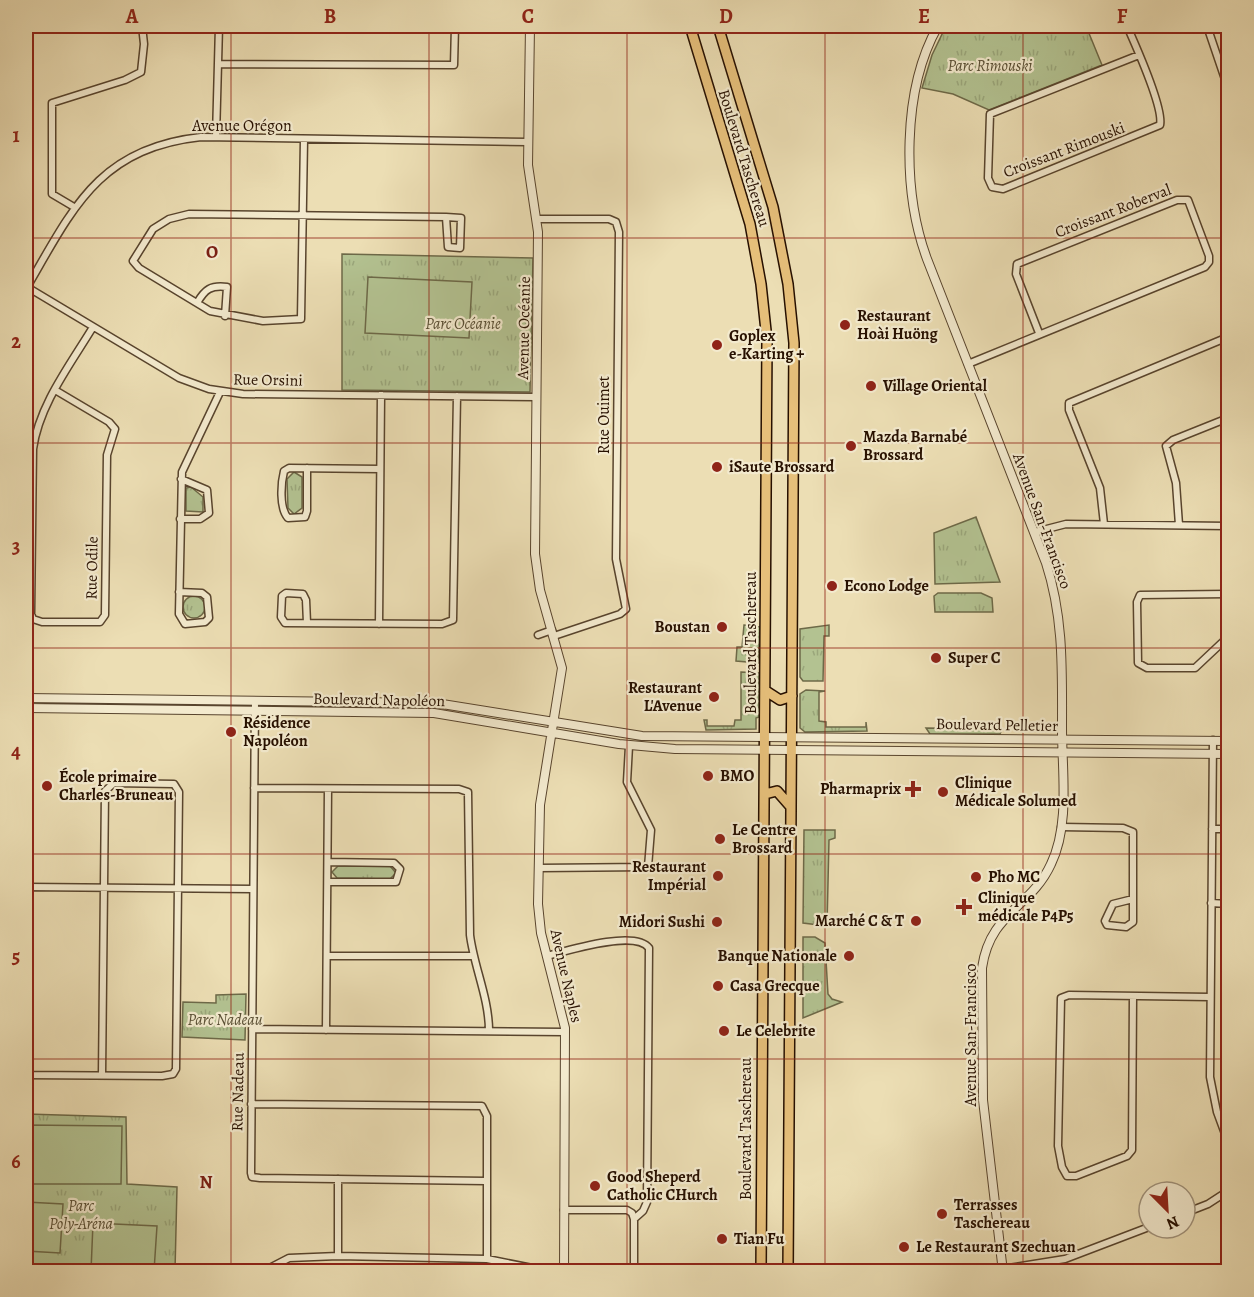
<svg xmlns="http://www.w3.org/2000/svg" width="1254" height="1297" font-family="Alegreya,serif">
  <defs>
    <pattern id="grass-tufts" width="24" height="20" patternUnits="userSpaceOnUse" patternTransform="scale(1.5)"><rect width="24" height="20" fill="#b3c291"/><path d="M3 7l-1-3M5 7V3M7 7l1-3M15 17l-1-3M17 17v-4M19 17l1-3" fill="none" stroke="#9aa67b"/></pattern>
  </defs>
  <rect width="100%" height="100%" fill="#ecdeb4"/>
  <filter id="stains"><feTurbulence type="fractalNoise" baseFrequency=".00333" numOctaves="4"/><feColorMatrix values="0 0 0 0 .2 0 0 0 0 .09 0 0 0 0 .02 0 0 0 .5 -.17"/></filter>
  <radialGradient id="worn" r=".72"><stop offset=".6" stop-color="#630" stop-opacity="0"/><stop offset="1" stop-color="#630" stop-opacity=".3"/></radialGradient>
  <!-- grass -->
  <path fill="url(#grass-tufts)" stroke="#6d6948" stroke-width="1.5" d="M946 26H1086L1102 65 989 110 953 94 922 88 932 55Z
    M342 254 533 258 530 392 342 390Z
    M294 472 302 477V508L294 514 288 508 287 479Z
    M191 487 203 497V512L186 511V488Z
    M976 517 1000 582 935 584 934 533Z
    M938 593H981L992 598 993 612H935L934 596Z
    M183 607a11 11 0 1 1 22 0a11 11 0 1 1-22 0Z
    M744 625 760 627 758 663 736 661 737 647H742Z
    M829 625V636H824L823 681H803L800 677V629Z
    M741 672 759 673V717L756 718V729L706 730 704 720H707V726H734L735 720H741Z
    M806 690 825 691 819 692V721L826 722V727H866V722L867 731 805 732 800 728V694Z
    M1000 723 1002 729 1000 734H930L926 728 999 729Z
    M804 830H835V838L829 840 827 926 803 923Z
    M338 866H390L396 873 390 879 337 878 332 872Z
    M803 937H815L825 943 828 994 832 999 842 1002 803 1018Z
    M246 994 245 1040 182 1037 183 1002 216 1003V995Z
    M26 1114 126 1117 127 1184 177 1187 175 1271H29V1264L26 1263Z"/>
  <!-- pitch -->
  <path fill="#b3c291" stroke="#6d6948" stroke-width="1.5" d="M368 277 472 282 469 338 365 333Z
    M26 1125 122 1126 121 1184H26Z
    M26 1202 63 1204 60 1253 26 1251Z
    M93 1223 157 1226 154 1271H91Z"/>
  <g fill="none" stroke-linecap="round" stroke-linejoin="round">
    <defs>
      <path id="minor" d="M1127 26C1135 44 1164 108 1160 125L1003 189 992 187 988 178 990 114 1139 55
        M1207 26 1228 88
        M26 28 39 26
        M219 64 454 65 455 26
        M216 137 219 26
        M304 139 301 319 263 321 210 311 139 268 133 261 153 229 169 219 189 214 446 217 461 218 460 248 448 247 446 217
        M74 207 52 194V103L125 80 141 72 144 44 142 26
        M537 219H609L616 222 619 232 616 559 626 609 620 614 554 636
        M27 287 179 378 209 389 243 394 536 397
        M26 289C72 210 98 148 201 137L528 142
        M197 303C205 289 211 285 227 287L225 316
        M968 364 1205 267 1209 262V256L1188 200H1177L1017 264 1016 274 1039 333
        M55 390 109 422 115 429 107 455 105 615 100 622H42L33 619 31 614 33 449C39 405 70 365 93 327
        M307 468V511L305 517 288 518C279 508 281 483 284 471L289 468 380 469
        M180 519H200L209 513 207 490 181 479
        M1104 524 1100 488 1069 410V403L1228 337
        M1179 525 1176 483 1166 446 1173 440 1228 418
        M1035 532 1066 524 1228 526
        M179 592 202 593 207 597 209 618 205 622 185 624 179 614 182 472 220 392
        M1228 594 1140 595 1137 602 1138 663 1147 668H1195L1228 637
        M307 623 306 600 303 594 286 593 282 596 281 617 285 623 442 624 453 620 457 396
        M379 624 381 395
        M538 635 552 630
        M255 701 251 1173 252 1177 260 1178 486 1181
        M1213 740 1210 1077 1217 1112 1228 1142
        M254 788 459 789 468 792 470 935C474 967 489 998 489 1031
        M1061 827 1123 828 1133 832V922L1126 927 1107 925 1105 921 1113 904 1133 899
        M1212 829H1228
        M539 868 648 867 651 830 627 782 629 746
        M328 882H396L400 869 394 863 328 862
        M26 887 253 889
        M1211 903 1228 904
        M327 956H473
        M547 956C566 951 635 929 649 948L647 1202 643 1211 634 1219V1272
        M1133 996 1132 1150 1127 1156 1076 1176H1067L1062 1167 1058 1146 1061 998 1069 995 1210 997
        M252 1029 565 1032
        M326 1030 328 789
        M26 1075 162 1076 173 1074 176 1069 179 792 174 784 114 783 105 791 102 1075
        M28 1075 29 887
        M251 1104 482 1106 487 1116V1259
        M564 1210H627L632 1213 634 1219
        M1185 1213 1208 1204 1228 1191
        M338 1256V1179
        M1002 1269 1065 1259 1149 1227
        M262 1272 289 1258 338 1256 487 1259 552 1272"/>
      <path id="tertiary" d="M530 26 528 165 538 232 535 554 540 590 562 668 540 805 538 904 541 933 565 1028 564 1272
        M938 26C902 89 902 191 927 259L1046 563C1064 618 1062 672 1062 729 1062 772 1070 825 1051 864 1031 908 990 912 982 968L983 1100 1003 1272
        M26 698 436 703 642 736 1228 741
        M26 708 434 713 619 744 675 749 1228 754"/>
      <path id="primary" d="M690 26 750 224 761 284 767 340 761 1272
        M718 26 773 207 788 284 794 343 788 1272
        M766 691 780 700 792 696
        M765 794 777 791 791 807"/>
    </defs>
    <!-- minor casing -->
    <use href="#minor" stroke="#58442d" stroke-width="9"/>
    <!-- tertiary casing -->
    <use href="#tertiary" stroke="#58442d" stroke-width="10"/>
    <!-- primary casing -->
    <use href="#primary" stroke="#271000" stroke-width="12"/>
    <!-- minor -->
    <use href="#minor" stroke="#f3eace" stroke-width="6"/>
    <!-- tertiary -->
    <use href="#tertiary" stroke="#f3eace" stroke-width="8"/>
    <!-- primary -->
    <use href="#primary" stroke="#e6bf7a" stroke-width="9"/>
  </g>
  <!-- grid -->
  <path fill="none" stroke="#8f2418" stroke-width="1.5" stroke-opacity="0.55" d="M231 26V1272M429 26V1272M627 26V1272M825 26V1272M1023 26V1272M26 238H1228M26 443H1228M26 648H1228M26 854H1228M26 1059H1228"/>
  <!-- markers -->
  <g fill="#8f2418" stroke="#f3eace" stroke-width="2">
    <circle cx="845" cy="325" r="6"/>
    <circle cx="717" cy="345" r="6"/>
    <circle cx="871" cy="386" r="6"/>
    <circle cx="851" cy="446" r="6"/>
    <circle cx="717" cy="467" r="6"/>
    <circle cx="832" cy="586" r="6"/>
    <circle cx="722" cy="627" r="6"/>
    <circle cx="936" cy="658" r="6"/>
    <circle cx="714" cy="697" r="6"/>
    <circle cx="231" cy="732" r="6"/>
    <circle cx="708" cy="776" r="6"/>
    <circle cx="47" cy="786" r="6"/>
    <path d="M910 780h6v6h6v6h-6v6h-6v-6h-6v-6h6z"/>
    <circle cx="943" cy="792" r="6"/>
    <circle cx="720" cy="839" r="6"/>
    <circle cx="718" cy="876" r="6"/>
    <circle cx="976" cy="877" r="6"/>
    <path d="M961 898h6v6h6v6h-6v6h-6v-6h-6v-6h6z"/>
    <circle cx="916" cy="921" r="6"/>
    <circle cx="717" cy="922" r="6"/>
    <circle cx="849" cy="956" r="6"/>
    <circle cx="718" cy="986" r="6"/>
    <circle cx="724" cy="1031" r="6"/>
    <circle cx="595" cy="1186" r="6"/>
    <circle cx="942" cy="1214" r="6"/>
    <circle cx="722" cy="1239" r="6"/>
    <circle cx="904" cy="1247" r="6"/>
  </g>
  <g text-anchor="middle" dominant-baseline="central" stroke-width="4.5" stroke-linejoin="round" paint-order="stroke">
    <!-- park labels -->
    <g font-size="16" font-style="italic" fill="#584e33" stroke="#f3eace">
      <text x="990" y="66">Parc Rimouski</text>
      <text x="463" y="324">Parc Océanie</text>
      <text x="225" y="1020">Parc Nadeau</text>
      <text x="81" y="1206">Parc<tspan x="81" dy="18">Poly-Aréna</tspan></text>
    </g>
    <!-- street labels -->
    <g font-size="16" fill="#271000" stroke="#f3eace">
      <text x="242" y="126">Avenue Orégon</text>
      <text transform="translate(1064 150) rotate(-21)">Croissant Rimouski</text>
      <text transform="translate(744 158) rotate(73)">Boulevard Taschereau</text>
      <text transform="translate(1113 211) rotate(-21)">Croissant Roberval</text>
      <text transform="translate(524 328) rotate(-89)">Avenue Océanie</text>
      <text transform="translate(268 380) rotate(1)">Rue Orsini</text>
      <text transform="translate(604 415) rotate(-90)">Rue Ouimet</text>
      <text transform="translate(1042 521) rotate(70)">Avenue San-Francisco</text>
      <text transform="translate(92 568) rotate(-89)">Rue Odile</text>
      <text transform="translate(751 643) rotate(-90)">Boulevard Taschereau</text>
      <text transform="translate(379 700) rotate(1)">Boulevard Napoléon</text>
      <text transform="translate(997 725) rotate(1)">Boulevard Pelletier</text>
      <text transform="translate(566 976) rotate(77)">Avenue Naples</text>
      <text transform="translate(971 1035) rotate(-90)">Avenue San-Francisco</text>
      <text transform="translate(238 1092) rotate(-89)">Rue Nadeau</text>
      <text transform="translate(746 1129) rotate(-90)">Boulevard Taschereau</text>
    </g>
    <!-- poi labels -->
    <g font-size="16" font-weight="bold" fill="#271000" stroke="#f3eace" text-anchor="start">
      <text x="857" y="316">Restaurant<tspan x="857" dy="18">Hoài Huöng</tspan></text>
      <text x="729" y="336">Goplex<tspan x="729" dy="18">e-Karting +</tspan></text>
      <text x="883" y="386">Village Oriental</text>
      <text x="863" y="437">Mazda Barnabé<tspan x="863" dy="18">Brossard</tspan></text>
      <text x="729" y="467">iSaute Brossard</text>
      <text x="844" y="586">Econo Lodge</text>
      <text x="710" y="627" text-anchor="end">Boustan</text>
      <text x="948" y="658">Super C</text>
      <text x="702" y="688" text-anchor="end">Restaurant<tspan x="702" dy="18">L'Avenue</tspan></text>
      <text x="243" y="723">Résidence<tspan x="243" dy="18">Napoléon</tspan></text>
      <text x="720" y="776">BMO</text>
      <text x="59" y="777">École primaire<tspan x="59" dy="18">Charles-Bruneau</tspan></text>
      <text x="955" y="783">Clinique<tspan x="955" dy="18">Médicale Solumed</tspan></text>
      <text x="901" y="789" text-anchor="end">Pharmaprix</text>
      <text x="732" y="830">Le Centre<tspan x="732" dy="18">Brossard</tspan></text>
      <text x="706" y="867" text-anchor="end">Restaurant<tspan x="706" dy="18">Impérial</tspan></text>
      <text x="988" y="877">Pho MC</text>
      <text x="978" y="898">Clinique<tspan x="978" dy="18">médicale P4P5</tspan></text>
      <text x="904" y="921" text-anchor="end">Marché C &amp; T</text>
      <text x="705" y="922" text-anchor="end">Midori Sushi</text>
      <text x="837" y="956" text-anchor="end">Banque Nationale</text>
      <text x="730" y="986">Casa Grecque</text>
      <text x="736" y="1031">Le Celebrite</text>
      <text x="607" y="1177">Good Sheperd<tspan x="607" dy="18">Catholic CHurch</tspan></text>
      <text x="954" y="1205">Terrasses<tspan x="954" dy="18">Taschereau</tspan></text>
      <text x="734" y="1239">Tian Fu</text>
      <text x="916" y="1247">Le Restaurant Szechuan</text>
    </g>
    <!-- neighbourhood labels -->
    <g font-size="18" font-weight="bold" fill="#7a1f14" stroke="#f3eace">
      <text x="212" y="252">O</text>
      <text x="206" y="1182">N</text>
    </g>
  </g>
  <!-- margin -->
  <rect width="1254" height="1297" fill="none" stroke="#ecdeb4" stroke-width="66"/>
  <!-- north arrow -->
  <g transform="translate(1167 1210) rotate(156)"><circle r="28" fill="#f3eace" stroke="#a1937c" stroke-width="1.5"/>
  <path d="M0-4.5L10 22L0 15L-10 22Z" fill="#8f2418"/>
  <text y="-9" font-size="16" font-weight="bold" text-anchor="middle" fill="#271000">N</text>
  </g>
  <rect x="33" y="33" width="1188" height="1231" fill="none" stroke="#8f2418" stroke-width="2"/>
  <g font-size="20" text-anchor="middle" font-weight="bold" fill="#8f2418">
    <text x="132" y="23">A</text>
    <text x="330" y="23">B</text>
    <text x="528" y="23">C</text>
    <text x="726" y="23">D</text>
    <text x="924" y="23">E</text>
    <text x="1122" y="23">F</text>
    <text x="16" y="142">1</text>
    <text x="16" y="348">2</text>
    <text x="16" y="553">3</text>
    <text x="16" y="758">4</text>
    <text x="16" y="963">5</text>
    <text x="16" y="1168">6</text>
  </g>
  <rect width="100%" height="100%" filter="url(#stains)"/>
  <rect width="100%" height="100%" fill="url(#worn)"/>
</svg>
